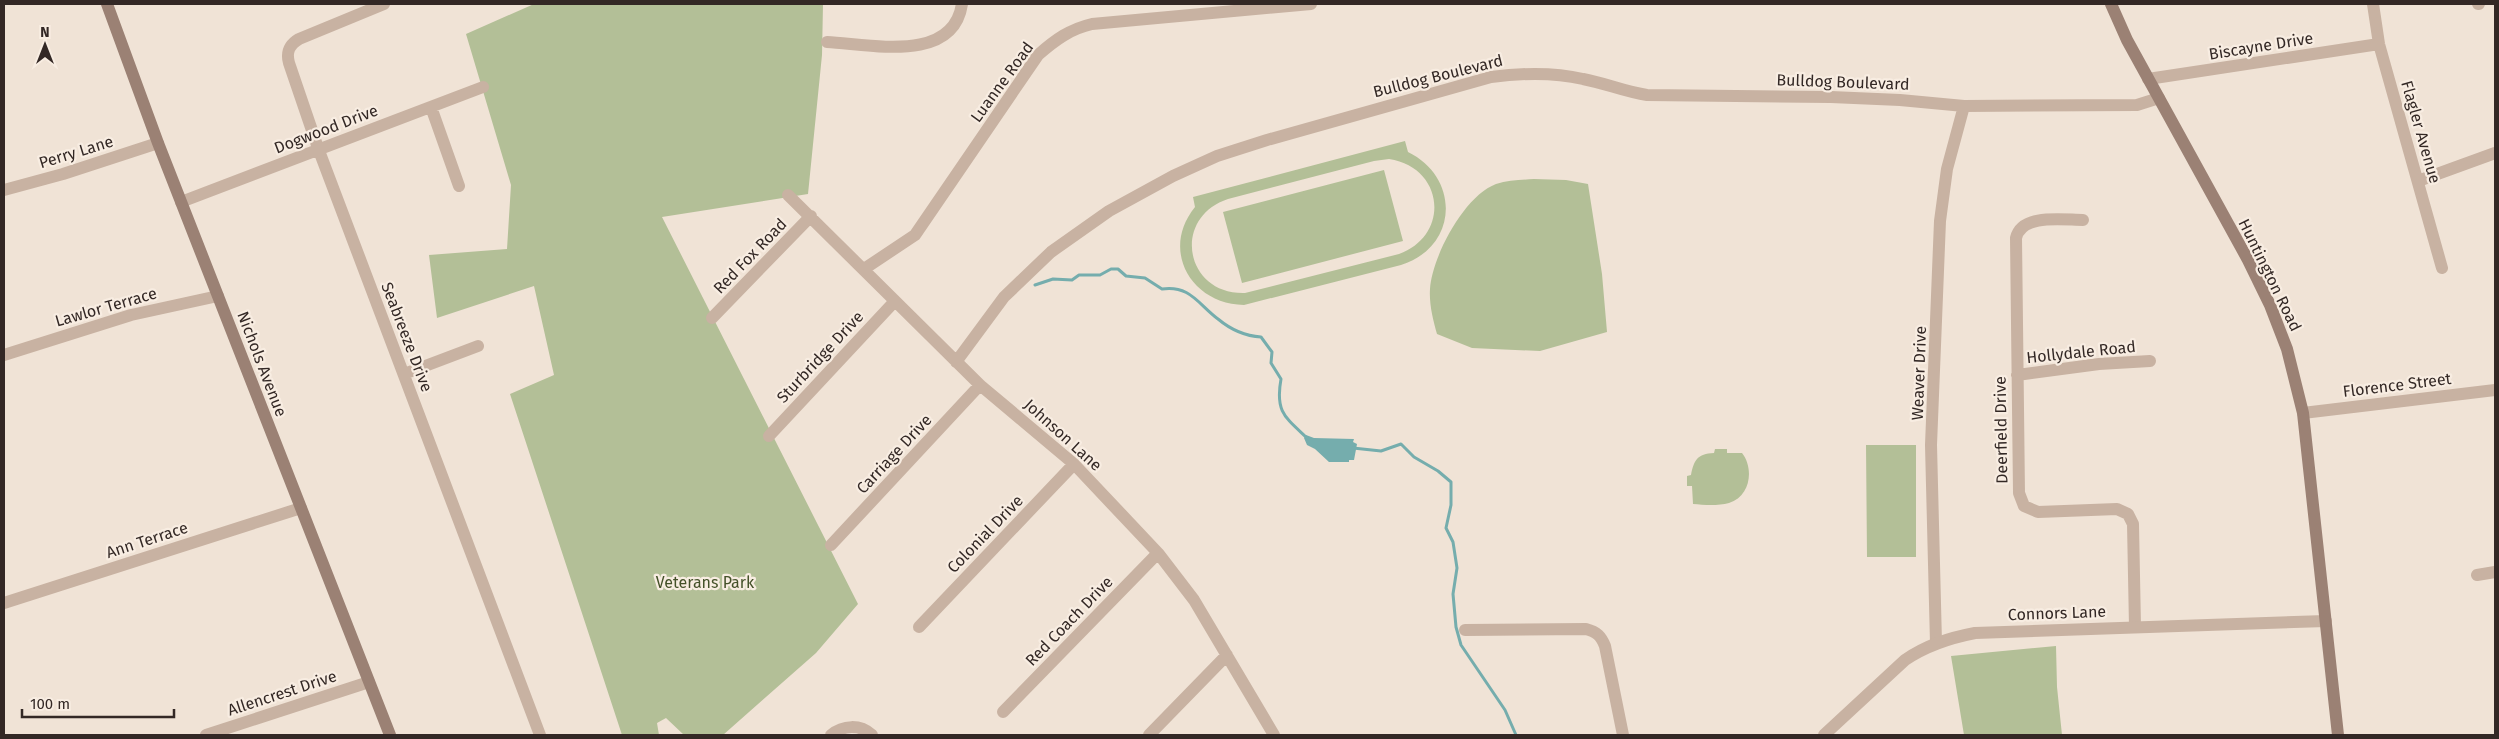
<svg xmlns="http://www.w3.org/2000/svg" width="2499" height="739" font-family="'Fira Sans',sans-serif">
  <rect width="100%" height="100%" fill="#f0e3d6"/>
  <!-- green -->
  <path fill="#b3bf97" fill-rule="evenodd" d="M534 4H823L822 55 808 194 662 217 858 604 816 653 723 735H684L666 718 657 723 659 735H622L510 394 554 375 534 286 437 318 429 255 507 249 511 185 466 34Z
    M1405 141 1408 152C1461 178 1458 247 1401 265L1244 305C1191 304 1160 250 1195 207L1193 197ZM1389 159C1444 167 1451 235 1399 254L1245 293C1185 295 1171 218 1228 199L1374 161Z
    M1384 170 1403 241 1242 283 1223 212Z
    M1534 179 1566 180 1588 184 1602 274 1607 332 1540 351 1472 348 1437 334C1433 320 1429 304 1430 289 1432 257 1464 196 1496 184 1508 180 1521 180 1534 179Z
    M1866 445H1916V557H1867Z
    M1715 449H1727V453H1742C1754 468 1751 496 1729 503 1718 506 1704 505 1693 504L1692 486H1687V476L1691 475C1694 460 1697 454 1714 453Z
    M2056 646 2057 687 2062 735H1964L1951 656Z"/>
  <!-- water -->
  <path fill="#75adad" d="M1306 435 1314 438 1354 439 1353 442 1357 444 1354 460H1349V462H1329L1315 449 1307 445 1304 438Z"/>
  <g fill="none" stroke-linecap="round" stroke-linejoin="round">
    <!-- stream -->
    <path stroke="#75adad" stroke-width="3" d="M1035 285 1053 279 1072 280 1079 275H1100L1111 269H1118L1126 276 1145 278 1162 289C1190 285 1198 304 1218 319 1230 329 1245 336 1261 337L1272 352 1271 363 1281 379C1275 412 1285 417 1307 438
      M1353 448 1381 451 1401 444 1414 457 1438 471 1451 482V505L1446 528 1453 542 1457 568 1453 594 1456 627 1461 645 1505 710 1516 735"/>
    <!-- minor -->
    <path stroke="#c8b2a2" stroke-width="12" d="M384 4 299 39C289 45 286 52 289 63L318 148 540 735
      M2373 4 2379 44 2442 268
      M2478 4H2479
      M827 42C870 44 953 64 962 4
      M2148 79 2379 44
      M431 107 459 186
      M2418 181 2495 153
      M4 190 63 174 158 143
      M788 195 980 385 1074 464 1158 553 1194 600 1274 735
      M181 202 483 87
      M2083 220C2064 220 2022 213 2016 238L2019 493 2024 506 2038 512 2117 509 2128 514 2133 524 2135 627
      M864 269 915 235 1038 55C1055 40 1070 29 1092 24L1311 4
      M712 318 811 216
      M4 355 131 315 218 296
      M956 362 1004 297 1051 252 1109 211 1173 176 1217 156 1267 140 1491 77C1522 73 1553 72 1583 79 1605 83 1625 92 1647 95L1831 97 1900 100 1964 106 2137 105 2159 98
      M404 374 478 346
      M2017 375 2099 364 2150 361
      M2303 413 2495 390
      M769 436 895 301
      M831 545 980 385
      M2477 575 2495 572
      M4 603 301 508
      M919 627 1074 464
      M1465 630 1586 629C1597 632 1601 636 1605 646L1623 735
      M1936 643 1931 445 1940 221 1947 169 1964 106
      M1003 712 1158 553
      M206 735 369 682
      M831 735C843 725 860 724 872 735
      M1149 735 1227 655"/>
    <!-- tertiary -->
    <path stroke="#c8b2a2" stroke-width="12" d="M1824 735 1905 660C1927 645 1949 638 1975 633L2326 621"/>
    <!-- secondary -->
    <path stroke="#9b8174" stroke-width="12" d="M107 4 158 143 390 735
      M2111 4 2127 40 2248 260 2270 305 2287 349 2303 413 2338 735"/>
  </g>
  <g text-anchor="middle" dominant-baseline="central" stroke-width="4.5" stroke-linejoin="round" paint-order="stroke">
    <!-- street labels -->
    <g font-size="16" fill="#332825" stroke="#f8ede2">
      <text transform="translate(2261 46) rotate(-9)">Biscayne Drive</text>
      <text transform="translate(1438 76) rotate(-14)">Bulldog Boulevard</text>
      <text transform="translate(1002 82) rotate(-54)">Luanne Road</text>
      <text transform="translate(1843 82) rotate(2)">Bulldog Boulevard</text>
      <text transform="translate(326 129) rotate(-21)">Dogwood Drive</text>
      <text transform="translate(2421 132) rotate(74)">Flagler Avenue</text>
      <text transform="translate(76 152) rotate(-17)">Perry Lane</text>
      <text transform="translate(750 256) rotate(-46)">Red Fox Road</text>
      <text transform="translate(2270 275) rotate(64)">Huntington Road</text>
      <text transform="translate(106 307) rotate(-16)">Lawlor Terrace</text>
      <text transform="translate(407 337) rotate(69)">Seabreeze Drive</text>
      <text transform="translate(2081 352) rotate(-6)">Hollydale Road</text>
      <text transform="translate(820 357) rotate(-47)">Sturbridge Drive</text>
      <text transform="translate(262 364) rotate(69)">Nichols Avenue</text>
      <text transform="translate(1919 373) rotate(-88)">Weaver Drive</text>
      <text transform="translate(2397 385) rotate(-7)">Florence Street</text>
      <text transform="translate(2001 430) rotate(-91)">Deerfield Drive</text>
      <text transform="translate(1063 435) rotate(42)">Johnson Lane</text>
      <text transform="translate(894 454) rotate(-47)">Carriage Drive</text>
      <text transform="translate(985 534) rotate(-46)">Colonial Drive</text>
      <text transform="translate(147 540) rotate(-18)">Ann Terrace</text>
      <text transform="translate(2057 613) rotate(-2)">Connors Lane</text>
      <text transform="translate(1069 621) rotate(-46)">Red Coach Drive</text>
      <text transform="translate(282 693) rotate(-18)">Allencrest Drive</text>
    </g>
    <!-- park labels -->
    <g font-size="16" fill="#445129" stroke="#f8ede2">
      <text x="705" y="582">Veterans Park</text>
    </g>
  </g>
  <!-- border -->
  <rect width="2499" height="739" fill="none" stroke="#332825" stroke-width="10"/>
  <!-- north arrow -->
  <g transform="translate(45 45)" stroke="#f8ede2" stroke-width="4" paint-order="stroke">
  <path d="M0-4L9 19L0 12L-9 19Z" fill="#332825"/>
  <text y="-8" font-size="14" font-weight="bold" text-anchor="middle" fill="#332825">N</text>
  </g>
  <!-- scale -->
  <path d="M22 709v8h152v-8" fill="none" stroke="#332825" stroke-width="2.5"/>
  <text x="30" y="709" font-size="15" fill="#332825" stroke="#f8ede2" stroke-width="4" paint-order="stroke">100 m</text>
</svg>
